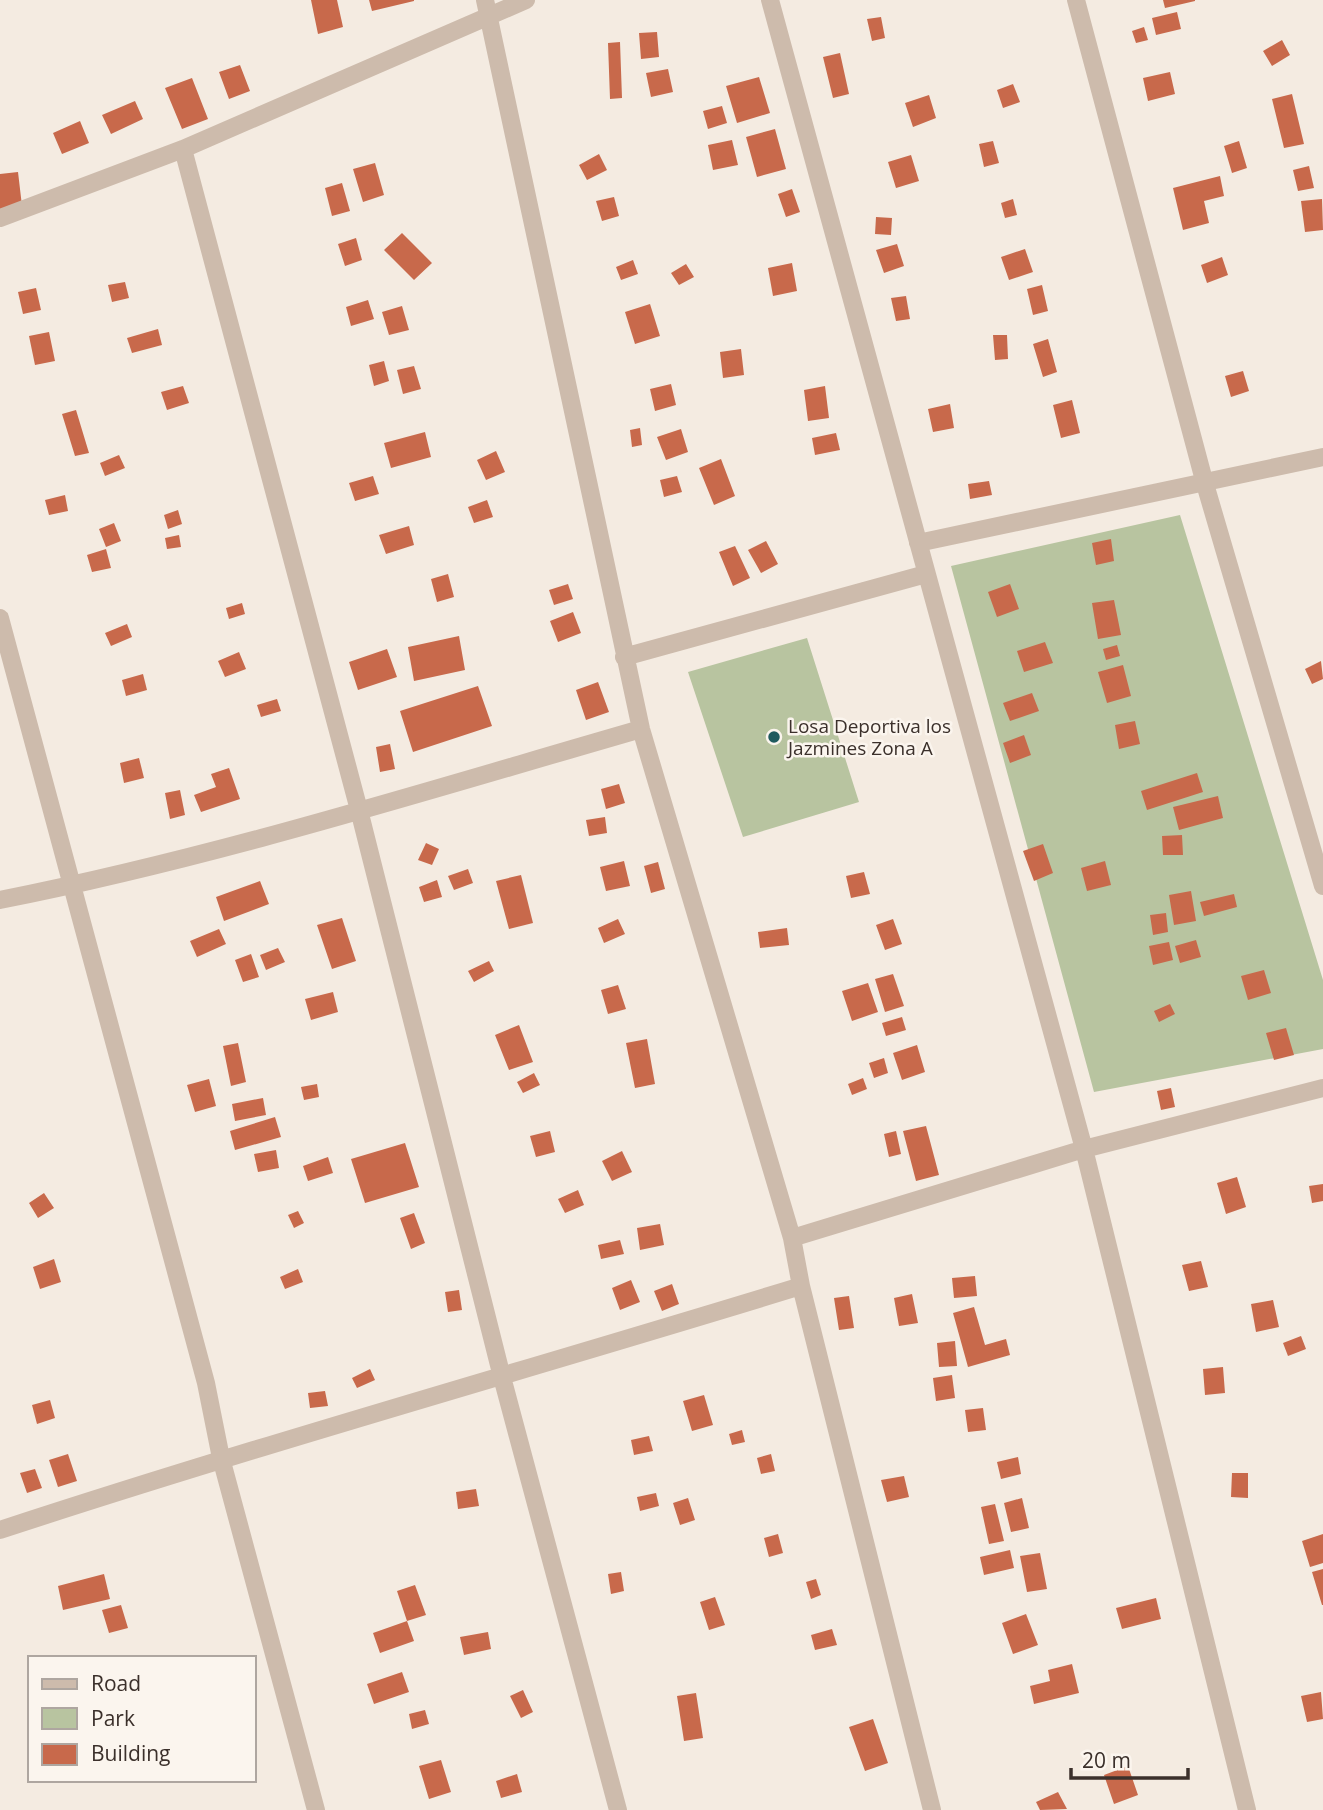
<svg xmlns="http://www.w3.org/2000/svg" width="1323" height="1810" font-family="'Open Sans',sans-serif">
  <rect width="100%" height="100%" fill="#f4ebe1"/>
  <!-- green -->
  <path fill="#b8c4a0" d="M1180 515 1323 980V1049L1094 1092 951 566Z
    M807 638 859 802 743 837 688 672Z"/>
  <!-- building -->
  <path fill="#c8694b" d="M311 0H337L343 27 318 34Z
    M369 0H414V1L372 11Z
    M1163 0H1195V1L1165 8Z
    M1177 12 1181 29 1156 35 1152 18Z
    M881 17 885 38 872 41 867 19Z
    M1144 27 1148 40 1136 43 1132 31Z
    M657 32 659 57 641 59 639 33Z
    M1282 40 1290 55 1272 66 1263 51Z
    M620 42 622 98 610 99 608 43Z
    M840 53 849 94 833 98 823 57Z
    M240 65 250 91 229 99 219 72Z
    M668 69 673 92 651 97 646 73Z
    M1170 72 1175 94 1148 101 1143 78Z
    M759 77 770 113 737 123 726 86Z
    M192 78 208 119 182 129 165 88Z
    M1013 84 1020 102 1003 108 997 90Z
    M1292 94 1304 144 1284 148 1272 99Z
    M929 95 936 118 913 127 905 103Z
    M135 101 143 119 111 134 102 115Z
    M722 106 727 123 708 129 703 111Z
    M80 121 89 143 62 154 53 133Z
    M775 129 786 169 757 177 746 137Z
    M732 140 738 165 713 170 708 145Z
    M993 141 999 163 984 167 979 144Z
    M1239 141 1247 168 1232 173 1224 146Z
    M599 154 607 170 587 180 579 165Z
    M911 155 919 181 896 188 888 162Z
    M375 163 384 195 363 202 353 169Z
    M1309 166 1314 188 1298 191 1293 170Z
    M18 172 22 206 0 209V174Z
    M1220 176 1224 196 1204 201 1209 223 1183 230 1173 188Z
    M342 183 350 211 332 216 325 188Z
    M792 189 800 212 786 217 778 194Z
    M614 197 619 216 602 221 596 201Z
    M1013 199 1017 215 1005 218 1001 203Z
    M1322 199 1323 230 1305 232 1301 201Z
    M876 217 892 218 891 235 875 234Z
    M402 233 432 263 414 280 384 250Z
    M356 238 362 260 345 266 338 244Z
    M897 244 904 266 884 273 876 250Z
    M1025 249 1033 272 1009 280 1001 257Z
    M1222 257 1228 275 1207 283 1201 265Z
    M633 260 638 274 621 280 616 267Z
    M792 263 797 291 773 296 768 268Z
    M686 264 694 277 679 285 671 273Z
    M125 282 129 298 112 302 108 285Z
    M1042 285 1048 311 1033 315 1027 289Z
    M36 288 41 310 23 314 18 292Z
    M906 296 910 319 896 321 891 298Z
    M368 300 374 319 351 326 346 307Z
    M650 304 660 336 635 344 625 312Z
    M402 306 409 330 389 335 382 312Z
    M158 329 162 345 132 353 127 338Z
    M49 332 55 361 35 365 29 336Z
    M993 335H1007L1008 359 995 360Z
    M1048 339 1057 372 1043 377 1033 344Z
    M741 349 744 375 723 378 720 352Z
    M384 361 389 381 374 386 369 365Z
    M414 366 421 389 403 394 397 370Z
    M1243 371 1249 391 1231 397 1225 376Z
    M671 384 676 405 655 411 650 389Z
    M183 386 189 403 167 410 161 392Z
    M825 386 829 418 808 421 804 390Z
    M1072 400 1080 433 1061 438 1053 405Z
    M950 404 954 428 933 432 928 409Z
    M76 410 89 453 75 456 62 414Z
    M640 428 642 445 632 447 630 430Z
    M681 429 688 452 666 460 657 437Z
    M425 432 431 457 391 468 384 443Z
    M836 433 840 450 815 455 812 438Z
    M496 451 505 472 486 480 477 460Z
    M119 455 125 468 105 476 100 463Z
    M721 459 735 496 714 505 699 468Z
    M373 476 379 494 355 501 349 483Z
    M677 476 682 492 664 497 660 480Z
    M989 481 992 495 970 499 968 484Z
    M65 495 68 511 49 515 45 500Z
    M487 500 493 517 474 523 468 507Z
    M178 510 182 524 168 529 164 515Z
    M114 523 121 541 106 547 99 529Z
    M409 526 414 545 386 554 379 535Z
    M179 535 181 547 167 549 165 538Z
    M1111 539 1114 561 1096 565 1092 543Z
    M766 541 778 564 761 573 748 550Z
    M735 546 750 578 733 586 719 552Z
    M106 549 111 568 92 572 87 555Z
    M448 574 454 597 437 602 431 579Z
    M568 584 573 599 554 605 549 590Z
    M1010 584 1019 609 997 617 988 592Z
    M1114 600 1121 635 1098 639 1092 603Z
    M242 603 245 614 229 619 226 608Z
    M573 612 581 633 558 642 550 621Z
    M127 624 132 637 111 646 105 633Z
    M459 636 465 670 414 681 408 647Z
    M1045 642 1053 663 1024 672 1017 651Z
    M1117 645 1120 656 1106 660 1103 649Z
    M387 649 397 677 358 690 349 662Z
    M239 652 246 669 225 677 218 661Z
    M1321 661 1323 679 1312 684 1305 669Z
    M1123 665 1131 696 1107 703 1098 672Z
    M143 674 147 690 126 696 122 680Z
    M598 682 609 712 586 720 576 690Z
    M478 686 492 726 413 752 400 711Z
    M1032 693 1039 711 1010 721 1003 703Z
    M277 699 281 711 261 717 257 705Z
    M1135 721 1140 744 1119 749 1115 725Z
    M1024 735 1031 755 1010 763 1003 743Z
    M390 744 395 769 380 772 376 747Z
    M139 758 144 778 124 783 120 763Z
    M229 768 240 799 201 812 194 795 216 787 211 774Z
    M1197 773 1203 792 1147 810 1141 791Z
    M619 784 625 803 606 809 601 789Z
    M180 790 185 815 170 819 165 793Z
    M1218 796 1223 818 1179 830 1173 807Z
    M605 817 607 833 589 836 586 820Z
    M1182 835 1183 855H1163L1162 836Z
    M426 843 439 849 432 865 418 860Z
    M1043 844 1053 873 1034 881 1023 851Z
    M624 861 630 886 606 891 600 867Z
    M1105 861 1111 885 1087 891 1081 868Z
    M658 862 665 889 651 893 644 866Z
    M468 869 473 883 454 890 448 876Z
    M864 872 870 894 851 898 846 876Z
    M521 875 533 923 509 929 496 881Z
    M437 880 442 897 424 902 419 887Z
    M260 881 269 904 224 921 216 897Z
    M1191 891 1196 921 1174 925 1169 895Z
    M1234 894 1237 907 1204 916 1200 902Z
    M1166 913 1168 932 1153 935 1150 915Z
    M342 918 356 961 332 969 317 925Z
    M618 919 625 934 604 943 598 928Z
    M893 919 902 944 885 950 876 925Z
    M787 928 789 945 760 948 758 932Z
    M219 929 226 944 197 957 190 941Z
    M1196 940 1201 957 1180 963 1175 946Z
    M1169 942 1173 960 1153 965 1149 946Z
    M278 948 285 962 266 970 260 955Z
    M251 954 259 977 243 982 235 960Z
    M489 961 494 971 474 982 468 971Z
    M1264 970 1271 993 1248 1000 1241 976Z
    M893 974 904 1006 885 1012 875 979Z
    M868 983 878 1012 852 1021 842 991Z
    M618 985 626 1009 608 1014 601 990Z
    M333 992 338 1012 311 1020 305 999Z
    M1170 1004 1175 1014 1159 1022 1154 1011Z
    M902 1017 906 1030 886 1036 882 1023Z
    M519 1025 533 1062 509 1070 495 1035Z
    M1286 1028 1294 1055 1274 1060 1266 1033Z
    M647 1039 655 1084 635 1088 626 1043Z
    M238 1043 246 1082 231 1086 223 1046Z
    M917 1045 925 1072 902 1080 893 1053Z
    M884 1058 888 1073 874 1078 869 1063Z
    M534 1073 540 1085 523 1093 517 1082Z
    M863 1078 867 1089 852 1095 848 1084Z
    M209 1079 216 1106 195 1112 187 1085Z
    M317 1084 319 1097 304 1100 301 1087Z
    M1171 1088 1175 1107 1161 1110 1157 1091Z
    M263 1098 266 1115 235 1121 232 1104Z
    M275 1117 281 1137 235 1150 230 1131Z
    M926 1126 939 1175 916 1181 903 1131Z
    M550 1131 555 1152 536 1157 530 1136Z
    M896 1131 901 1154 889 1157 884 1134Z
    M405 1143 419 1187 365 1203 351 1159Z
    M276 1150 279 1168 258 1172 254 1154Z
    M622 1151 632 1172 612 1181 602 1161Z
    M328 1157 333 1173 308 1181 303 1166Z
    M1237 1177 1246 1207 1226 1214 1217 1183Z
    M1323 1184V1201L1312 1203 1309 1186Z
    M578 1190 584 1205 565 1213 558 1199Z
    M44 1193 54 1208 38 1218 29 1203Z
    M298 1211 304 1223 294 1228 288 1215Z
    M414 1213 425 1243 411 1249 400 1218Z
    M660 1224 664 1245 640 1250 637 1228Z
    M620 1240 624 1254 601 1259 598 1245Z
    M54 1259 61 1282 40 1289 33 1267Z
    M1201 1261 1208 1287 1189 1291 1182 1265Z
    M298 1269 303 1282 285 1289 280 1277Z
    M975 1276 977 1296 954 1298 952 1278Z
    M631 1280 640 1302 620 1310 612 1288Z
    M672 1284 679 1304 662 1311 654 1291Z
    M459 1290 462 1310 448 1312 445 1292Z
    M912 1294 918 1323 899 1326 894 1298Z
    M849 1296 854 1328 839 1330 834 1298Z
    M1273 1300 1279 1327 1256 1332 1251 1304Z
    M974 1307 985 1345 1006 1339 1010 1355 968 1367 953 1313Z
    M1301 1336 1306 1349 1288 1356 1283 1343Z
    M955 1341 957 1366 939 1367 937 1343Z
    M1223 1367 1225 1393 1205 1395 1203 1369Z
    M370 1369 375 1380 357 1388 352 1378Z
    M952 1375 955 1398 936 1401 933 1378Z
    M325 1391 328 1406 310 1408 308 1393Z
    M704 1395 713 1425 692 1431 683 1401Z
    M50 1400 55 1418 37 1424 32 1405Z
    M983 1408 986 1430 968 1432 965 1410Z
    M742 1430 745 1442 732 1445 729 1434Z
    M649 1436 653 1451 634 1455 631 1440Z
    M68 1454 77 1481 58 1487 49 1460Z
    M771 1454 775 1471 761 1474 757 1458Z
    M1018 1457 1021 1474 1001 1479 997 1462Z
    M35 1469 42 1488 27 1493 20 1473Z
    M1232 1473H1248V1498L1231 1497Z
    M904 1476 909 1497 887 1502 881 1480Z
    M476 1489 479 1506 458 1509 456 1492Z
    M656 1493 659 1506 640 1511 637 1497Z
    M688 1498 695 1520 680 1525 673 1503Z
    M1022 1498 1029 1528 1011 1532 1004 1503Z
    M995 1504 1004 1541 989 1544 981 1507Z
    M778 1534 783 1553 769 1557 764 1538Z
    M1323 1534V1563L1310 1567 1302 1541Z
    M1010 1550 1014 1568 984 1575 980 1557Z
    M1040 1553 1047 1589 1027 1592 1020 1556Z
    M1323 1569V1605H1322L1312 1572Z
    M621 1572 624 1591 611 1594 608 1574Z
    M104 1574 110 1599 63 1610 58 1586Z
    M816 1579 821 1595 811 1599 806 1582Z
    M415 1585 426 1615 407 1621 397 1591Z
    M715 1597 725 1625 709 1630 700 1602Z
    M1156 1598 1161 1619 1122 1629 1116 1608Z
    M121 1605 128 1628 109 1633 102 1610Z
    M1026 1614 1038 1645 1013 1654 1002 1623Z
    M407 1621 414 1641 380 1653 373 1633Z
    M832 1629 837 1645 815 1650 811 1635Z
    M488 1632 491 1649 464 1655 460 1637Z
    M1072 1664 1079 1693 1034 1704 1030 1686 1050 1681 1048 1670Z
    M402 1672 409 1692 374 1704 367 1684Z
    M523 1690 533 1712 521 1718 510 1696Z
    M1321 1692 1323 1719 1307 1722 1301 1696Z
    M696 1693 703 1738 684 1741 677 1696Z
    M425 1710 429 1724 412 1729 409 1714Z
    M873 1719 888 1763 865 1771 849 1727Z
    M441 1760 451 1792 429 1799 419 1766Z
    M1128 1766 1138 1795 1114 1804 1104 1775Z
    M517 1774 522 1792 501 1798 496 1781Z
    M1058 1792 1067 1809 1040 1810 1036 1802Z"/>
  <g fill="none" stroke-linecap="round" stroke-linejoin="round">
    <!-- minor -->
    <path stroke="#cdbbac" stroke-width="18" d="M485 0 641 729 792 1238 801 1286 932 1810
      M770 0 1084 1149 1247 1810
      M1076 0 1205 484 1323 886
      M183 149 359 810 502 1377 618 1810
      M0 218 183 149 526 0
      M918 543 1323 457
      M0 618 206 1383 221 1458 316 1810
      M624 657 926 574
      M0 900C217 857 429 790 641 729
      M792 1238 1084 1149 1323 1088
      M0 1530C265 1443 534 1368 801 1286"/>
  </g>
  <!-- markers -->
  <circle fill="#1f5a5e" stroke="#fbf5ee" stroke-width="2.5" cx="774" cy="737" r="7"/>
  <g text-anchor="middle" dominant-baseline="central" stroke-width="5" stroke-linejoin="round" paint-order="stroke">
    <!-- poi labels -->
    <g font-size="19" fill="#3b302b" stroke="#fbf5ee" text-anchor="start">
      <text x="788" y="726">Losa Deportiva los<tspan x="788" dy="22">Jazmines Zona A</tspan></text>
    </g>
  </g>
  <!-- legend -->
  <rect x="28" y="1656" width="228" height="126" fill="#fbf5ee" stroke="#aea6a0" stroke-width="2"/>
  <rect x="42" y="1679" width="35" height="10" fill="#cdbbac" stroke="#aea6a0" stroke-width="2"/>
  <text x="91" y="1691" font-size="21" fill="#3b302b">Road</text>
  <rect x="42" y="1708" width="35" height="21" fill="#b8c4a0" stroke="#aea6a0" stroke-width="2"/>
  <text x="91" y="1726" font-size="21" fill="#3b302b">Park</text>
  <rect x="42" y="1744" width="35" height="21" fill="#c8694b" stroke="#aea6a0" stroke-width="2"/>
  <text x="91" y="1761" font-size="21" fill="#3b302b">Building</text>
  <!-- scale -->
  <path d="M1071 1768v10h117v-10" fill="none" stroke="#3b302b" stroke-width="3.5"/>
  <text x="1082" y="1768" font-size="21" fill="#3b302b" stroke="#fbf5ee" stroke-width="5" paint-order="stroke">20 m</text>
</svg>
